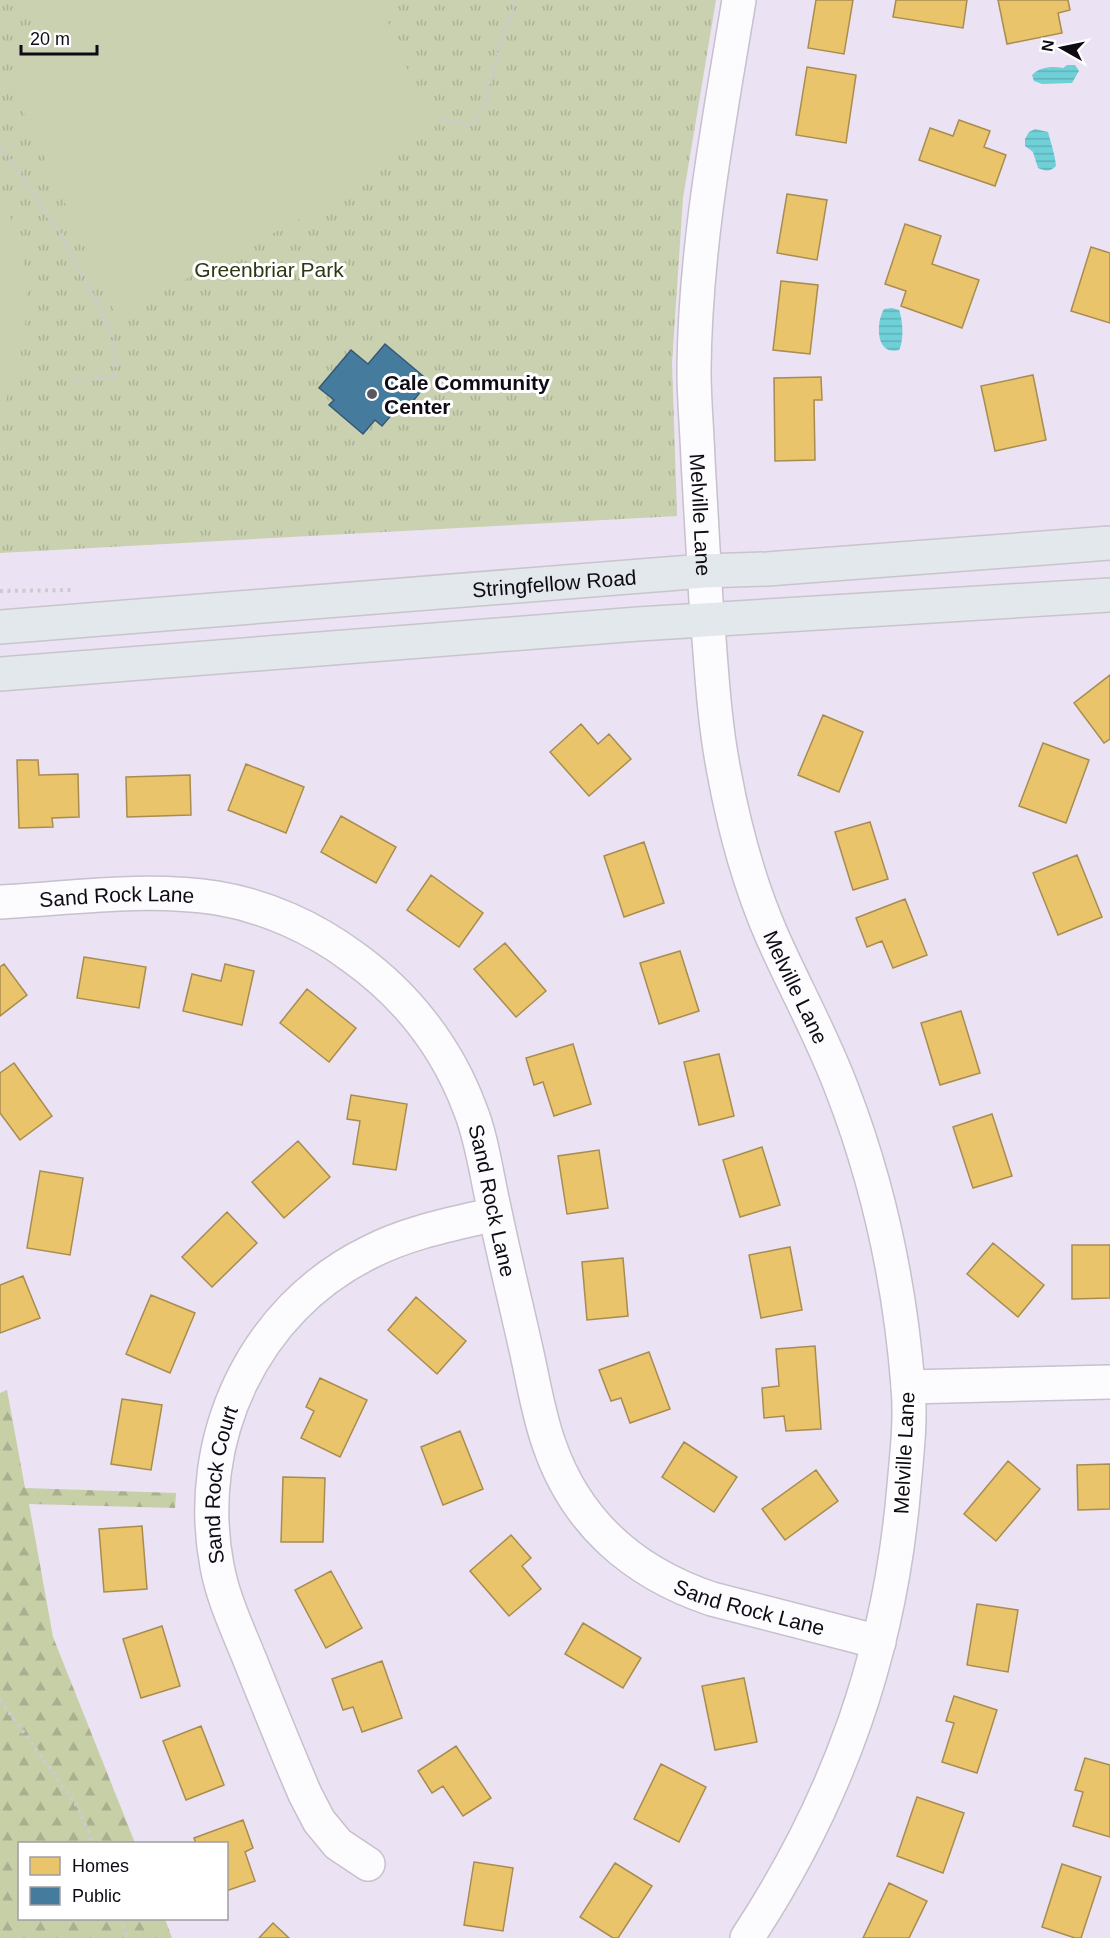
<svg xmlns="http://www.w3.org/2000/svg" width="1110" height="1938" font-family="Arial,sans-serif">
  <defs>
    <pattern id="forest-firs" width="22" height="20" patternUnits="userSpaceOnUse" patternTransform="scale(1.5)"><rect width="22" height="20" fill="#c7cfa7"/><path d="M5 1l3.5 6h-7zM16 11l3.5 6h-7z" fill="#aab08f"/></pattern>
    <pattern id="park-tufts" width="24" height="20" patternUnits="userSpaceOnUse" patternTransform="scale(1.5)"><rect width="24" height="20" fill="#cad1b0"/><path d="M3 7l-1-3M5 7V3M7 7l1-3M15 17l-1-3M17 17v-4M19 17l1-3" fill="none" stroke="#acb296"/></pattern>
    <pattern id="water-rules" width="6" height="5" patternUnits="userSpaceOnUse" patternTransform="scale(1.5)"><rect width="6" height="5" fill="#70d0d8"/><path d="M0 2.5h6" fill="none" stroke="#60b1b8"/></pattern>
  </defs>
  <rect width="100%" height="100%" fill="#ebe2f3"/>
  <!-- forest -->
  <path fill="url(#forest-firs)" d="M7 1390 25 1488 176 1493 175 1508 29 1504 53 1637 135 1843 20 1844V1918L165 1919 172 1938H0V1393Z"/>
  <!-- park -->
  <path fill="url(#park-tufts)" d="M0 0H716L683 198 672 363 677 516 0 553Z"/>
  <!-- pitch -->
  <path fill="#cad1b0" d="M41 0H373L404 47 397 53 433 110 430 133 367 173 372 181 116 316 9 79 15 58Z
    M0 195C38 269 33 340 0 414Z"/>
  <!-- water -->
  <path fill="url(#water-rules)" d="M1067 65H1075L1079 71 1072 83 1042 84 1034 81 1032 75C1040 67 1052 66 1063 68Z
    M1035 129 1048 132C1051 143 1055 155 1056 166 1050 172 1045 171 1038 168L1033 152 1025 146V139L1029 132Z
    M892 308 899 310C903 320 904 341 899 350 875 356 876 322 884 309Z"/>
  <!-- homes -->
  <path fill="#e9c46a" stroke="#a88c50" stroke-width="1.5" d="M816 0H853L844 54 808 48Z
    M896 0H967L963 28 893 17Z
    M998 0H1068L1070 10 1058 13 1062 33 1007 44Z
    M807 67 856 75 846 143 796 135Z
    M959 120 990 131 984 147 1006 155 995 186 919 160 930 128 953 136Z
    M787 194 827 200 817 260 777 253Z
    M905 224 941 236 932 264 979 280 962 328 901 306 906 291 885 284Z
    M1091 247 1110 253V323L1071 311Z
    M781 281 818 285 810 354 773 350Z
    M1033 375 1046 440 995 451 981 386Z
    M821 377 822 400H814L815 460 775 461 774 378Z
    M1110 675V739L1104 743 1074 703Z
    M823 715 863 732 839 792 798 775Z
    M581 724 598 744 609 734 631 759 589 796 550 752Z
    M1043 743 1089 760 1066 823 1019 806Z
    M17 760H38L39 775 78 774 79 817 52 818 53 827 19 828Z
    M246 764 304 787 286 833 228 810Z
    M190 775 191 815 127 817 126 777Z
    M341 816 396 847 376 883 321 852Z
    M870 822 888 879 853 890 835 832Z
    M644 842 664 903 624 917 604 856Z
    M1077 855 1102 917 1058 935 1033 873Z
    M431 875 483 913 459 947 407 910Z
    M905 899 927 955 893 968 882 941 867 947 856 918Z
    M505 943 546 991 516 1017 474 969Z
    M680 951 699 1011 659 1024 640 963Z
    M84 957 146 967 139 1008 77 998Z
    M4 964 27 995 0 1016V967Z
    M225 964 254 971 242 1025 183 1011 192 974 221 981Z
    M307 989 356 1028 329 1062 280 1023Z
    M961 1011 980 1073 940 1085 921 1023Z
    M573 1044 591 1104 554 1116 543 1082 534 1085 526 1058Z
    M719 1054 734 1116 699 1125 684 1062Z
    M14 1063 52 1116 20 1140 0 1113V1073Z
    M351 1095 407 1104 396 1170 353 1164 360 1121 347 1119Z
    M992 1114 1012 1176 973 1188 953 1127Z
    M298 1141 330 1177 284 1218 252 1182Z
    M762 1147 780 1205 740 1217 723 1160Z
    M599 1150 608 1208 567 1214 558 1156Z
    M40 1171 83 1178 70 1255 27 1248Z
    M227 1212 257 1243 212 1287 182 1257Z
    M993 1243 1044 1285 1018 1317 967 1274Z
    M1072 1245H1110V1298L1072 1299Z
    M790 1247 802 1310 761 1318 749 1255Z
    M623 1258 628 1316 587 1320 582 1262Z
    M23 1276 40 1318 0 1333V1285Z
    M151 1295 195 1313 170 1373 126 1354Z
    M416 1297 466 1341 437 1374 388 1330Z
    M815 1346 821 1429 786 1431 784 1416 764 1418 762 1388 779 1386 776 1349Z
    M649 1352 670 1409 630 1423 621 1398 611 1401 599 1370Z
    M320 1378 367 1400 340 1457 301 1438 314 1411 306 1407Z
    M122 1399 162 1405 151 1470 111 1464Z
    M460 1431 483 1489 443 1505 421 1447Z
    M684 1442 737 1477 714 1512 662 1477Z
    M1008 1461 1040 1489 996 1541 964 1514Z
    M1110 1464V1509L1078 1510 1077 1465Z
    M816 1470 838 1501 785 1540 762 1509Z
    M283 1477 325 1478 323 1542H281Z
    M142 1526 147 1589 104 1592 99 1529Z
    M511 1535 531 1558 522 1566 541 1589 509 1616 470 1571Z
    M331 1571 362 1628 326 1648 295 1590Z
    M977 1604 1018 1610 1008 1672 967 1665Z
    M583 1623 641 1658 623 1688 565 1654Z
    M162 1626 180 1686 141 1698 123 1639Z
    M382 1661 402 1718 362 1732 353 1707 343 1710 332 1679Z
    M744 1678 757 1742 715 1750 702 1686Z
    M954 1696 997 1710 977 1773 942 1762 954 1723 946 1721Z
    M201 1726 224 1785 186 1800 163 1741Z
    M456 1746 491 1798 463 1816 443 1786 432 1793 418 1771Z
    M1085 1758 1110 1765V1837L1073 1826 1083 1792 1075 1790Z
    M661 1764 706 1787 679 1842 634 1819Z
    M917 1797 964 1813 943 1873 897 1856Z
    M243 1820 253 1848 245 1852 255 1881 226 1891V1844H196L194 1838Z
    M474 1862 513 1868 503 1931 464 1925Z
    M615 1863 652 1886 618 1938H613L580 1917Z
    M1062 1864 1101 1877 1081 1938H1075L1042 1927Z
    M889 1883 927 1901 909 1938H863Z
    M273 1923 289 1938H259Z"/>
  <!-- public -->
  <path fill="#457b9d" stroke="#355974" stroke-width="1.5" d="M385 344 429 381 406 410 400 405 382 426 375 420 363 434 329 405 334 400 319 388 351 350 368 364Z"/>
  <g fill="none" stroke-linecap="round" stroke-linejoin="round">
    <defs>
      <g id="minor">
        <path id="s1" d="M739 0C719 122 695 246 694 370 694 400 697 430 698 460 701 507 703 554 706 601 711 658 713 716 724 772 734 827 749 883 772 936 795 988 823 1038 843 1092 879 1186 900 1285 908 1386 911 1419 907 1453 904 1486 890 1653 839 1798 747 1938"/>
        <path id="s2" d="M0 902C72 898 146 887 217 898 266 906 314 928 353 957 406 995 447 1047 470 1109 482 1139 486 1172 493 1203 503 1252 515 1300 526 1349 533 1380 538 1413 549 1444 576 1523 634 1573 712 1599L879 1642"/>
        <path d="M908 1387 1110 1382"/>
        <path id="s3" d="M368 1864 338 1844 319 1821 305 1794C286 1750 268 1705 250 1660 238 1630 223 1599 217 1566 193 1440 253 1309 370 1252 409 1232 453 1224 495 1214"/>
      </g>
      <g id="major">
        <path id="s4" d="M0 627 704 571 767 569 1110 543"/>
        <path d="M0 674 638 624 1110 595"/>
      </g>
    </defs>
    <!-- minor casing -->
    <use href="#minor" stroke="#c7c0cd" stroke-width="36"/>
    <!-- major casing -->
    <use href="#major" stroke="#c8c4cc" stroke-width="36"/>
    <!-- path -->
    <path stroke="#cdcbcf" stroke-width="4" stroke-dasharray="3 4.5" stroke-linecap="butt" d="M443 120 464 124H474L484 109 487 88 515 0
      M0 148 22 176 62 236 110 329 114 350 116 377 73 380
      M0 591 72 590
      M0 1700 78 1807 93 1844
      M120 1918 127 1938"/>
    <!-- minor -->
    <use href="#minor" stroke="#fcfbfd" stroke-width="33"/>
    <!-- major -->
    <use href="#major" stroke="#e2e8eb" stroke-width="33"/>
  </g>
  <!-- markers -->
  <circle fill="#5c5662" stroke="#fff" stroke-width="2" cx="372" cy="394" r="6"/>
  <g text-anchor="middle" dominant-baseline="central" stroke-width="6" stroke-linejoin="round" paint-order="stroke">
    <!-- park labels -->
    <g font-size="21" fill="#2e3712" stroke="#fff">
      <text x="269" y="269">Greenbriar Park</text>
    </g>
    <!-- poi labels -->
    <g font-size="21" font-weight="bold" fill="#0f0a14" stroke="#fff" text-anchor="start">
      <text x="384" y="382">Cale Community<tspan x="384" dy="24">Center</tspan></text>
    </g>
    <!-- street labels -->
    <g font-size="21" fill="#0f0a14" stroke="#fff">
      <text stroke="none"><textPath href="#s1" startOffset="518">Melville Lane</textPath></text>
      <text stroke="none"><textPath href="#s4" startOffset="556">Stringfellow Road</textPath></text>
      <text stroke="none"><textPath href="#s2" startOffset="117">Sand Rock Lane</textPath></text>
      <text stroke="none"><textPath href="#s1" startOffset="1004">Melville Lane</textPath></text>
      <text stroke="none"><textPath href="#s2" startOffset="656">Sand Rock Lane</textPath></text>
      <text transform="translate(904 1453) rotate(-87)">Melville Lane</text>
      <text stroke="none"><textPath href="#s3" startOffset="423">Sand Rock Court</textPath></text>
      <text stroke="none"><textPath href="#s2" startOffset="1178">Sand Rock Lane</textPath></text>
    </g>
  </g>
  <!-- legend -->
  <rect x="18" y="1842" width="210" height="78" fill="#ffffff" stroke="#9f9da1" stroke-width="1.5"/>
  <rect x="30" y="1857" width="30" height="18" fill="#e9c46a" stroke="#9f9da1" stroke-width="1.5"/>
  <text x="72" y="1872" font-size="18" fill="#0f0a14">Homes</text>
  <rect x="30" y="1887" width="30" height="18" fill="#457b9d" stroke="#9f9da1" stroke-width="1.5"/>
  <text x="72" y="1902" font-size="18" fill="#0f0a14">Public</text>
  <!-- north arrow -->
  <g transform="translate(1062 48) rotate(279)" stroke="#ffffff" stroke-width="4.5" paint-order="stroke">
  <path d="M0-4.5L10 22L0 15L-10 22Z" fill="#0f0a14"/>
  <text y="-9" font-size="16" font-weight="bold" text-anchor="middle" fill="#0f0a14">N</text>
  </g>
  <!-- scale -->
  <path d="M21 45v9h76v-9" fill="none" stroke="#0f0a14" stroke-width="3"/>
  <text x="30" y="45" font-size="18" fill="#0f0a14" stroke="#ffffff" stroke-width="4.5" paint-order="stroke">20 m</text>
</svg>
